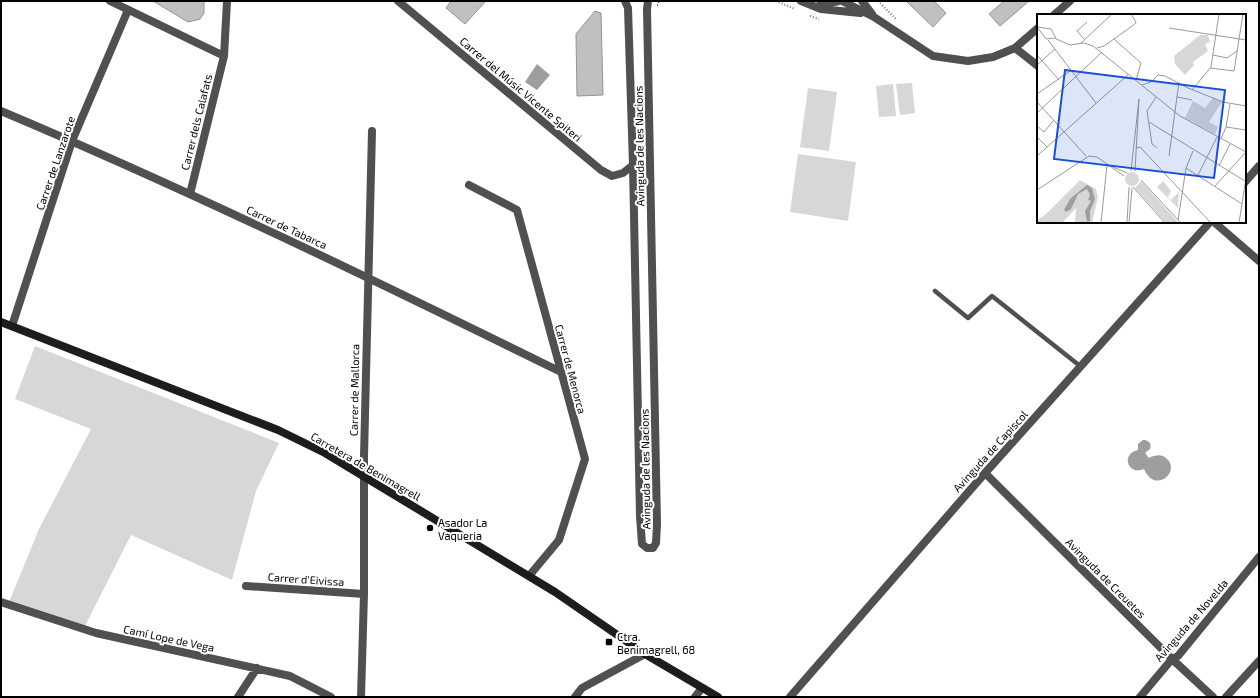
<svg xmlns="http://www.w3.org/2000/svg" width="1260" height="698" font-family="'Exo 2',sans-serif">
  <rect width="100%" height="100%" fill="#fff"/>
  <!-- green -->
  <path fill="#d7d7d7" d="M912 83 915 113 900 115 896 84Z
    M893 84 896 116 879 117 876 86Z
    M808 88 837 92 829 151 800 147Z
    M798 154 856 162 848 221 790 212Z
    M35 346 279 443 256 491 232 580 131 535 85 626 9 602 39 529 91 429 15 399Z"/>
  <!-- water -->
  <path fill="#9e9e9e" d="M537 64 550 75 537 90 525 82Z
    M1143 440C1149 440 1152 444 1150 449L1145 453 1149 458C1155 455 1161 454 1166 458 1182 471 1155 495 1144 469 1128 476 1120 454 1138 450V444Z"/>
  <!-- building -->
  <path fill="#c0c0c0" stroke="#949494" d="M153 1H204V13L200 19 188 22Z
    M451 1H486L465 24 446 8Z
    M906 1H934L946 13 933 27Z
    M1004 1H1029L1000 26 989 14Z
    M595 11 601 13 603 95 577 96 576 34Z"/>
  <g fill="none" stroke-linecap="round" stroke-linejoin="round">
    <!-- path -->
    <path stroke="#727272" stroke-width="2" stroke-dasharray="1 2" stroke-linecap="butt" d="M776 1 795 9
      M878 1 897 20
      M657 5H658L659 1
      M810 16 819 19"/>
    <!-- lane -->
    <path stroke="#505050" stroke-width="4.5" d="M935 291 968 318 992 296 1080 366"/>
    <!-- street -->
    <path stroke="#505050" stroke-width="8" d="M110 1 224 56
      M398 1 601 170 612 176 623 173 633 165
      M625 1 628 8 633 165 640 516 642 544 647 548H653L656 543 657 524 647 9 648 1
      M801 1 821 9 860 13
      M842 1 874 17 933 56 968 61 993 57 1015 48 1038 28
      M862 1 872 14
      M820 5 839 1
      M1054 15 1070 1
      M1015 48 1038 66
      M1 111C191 191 376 281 561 372
      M1245 182 1259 166
      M469 185 517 210 585 459 559 540 529 576
      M190 194 224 56 227 1
      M1214 222 1259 261
      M12 326 72 141 128 10
      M985 473 1172 659 1213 697
      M246 586 364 594
      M1 602 96 633 290 676 331 697
      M238 697 257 668
      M361 697 364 594V456L372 131
      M575 697 582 688 645 654
      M695 697 702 688
      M790 697 985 473 1210 222
      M1140 697 1172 659 1178 656 1259 557
      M1226 697 1259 661"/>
    <!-- secondary -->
    <path stroke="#1d1d1d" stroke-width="8" d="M1 322 278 430 325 453 555 592 645 654 718 697"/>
  </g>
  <!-- markers -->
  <g fill="#000" stroke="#fff" stroke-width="1.5">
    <circle cx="430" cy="528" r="4"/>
    <rect x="605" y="638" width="8" height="8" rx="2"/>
  </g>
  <g text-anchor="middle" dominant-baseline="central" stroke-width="4" stroke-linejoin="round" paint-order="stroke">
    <!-- street labels -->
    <g font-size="11" fill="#000" stroke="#fff">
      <text transform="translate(521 89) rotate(40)">Carrer del Músic Vicente Spiteri</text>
      <text transform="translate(196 122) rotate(-76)">Carrer dels Calafats</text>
      <text transform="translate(639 146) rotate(-91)">Avinguda de les Nacions</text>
      <text transform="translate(55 163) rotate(-71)">Carrer de Lanzarote</text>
      <text transform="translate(287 227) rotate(25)">Carrer de Tabarca</text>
      <text transform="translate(571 369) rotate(75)">Carrer de Menorca</text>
      <text transform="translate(354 390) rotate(-89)">Carrer de Mallorca</text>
      <text transform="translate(990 451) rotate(-48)">Avinguda de Capiscol</text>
      <text transform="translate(366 466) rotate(30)">Carretera de Benimagrell</text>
      <text transform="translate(645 469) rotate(-91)">Avinguda de les Nacions</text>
      <text transform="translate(1106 578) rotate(45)">Avinguda de Creuetes</text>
      <text transform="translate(306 579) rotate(4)">Carrer d'Eivissa</text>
      <text transform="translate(1191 620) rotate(-49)">Avinguda de Novelda</text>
      <text transform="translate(169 638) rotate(12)">Camí Lope de Vega</text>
    </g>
    <!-- poi labels -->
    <g font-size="11" fill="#000" stroke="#fff" text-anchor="start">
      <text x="438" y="522">Asador La<tspan x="438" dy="13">Vaqueria</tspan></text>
      <text x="617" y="636">Ctra.<tspan x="617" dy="13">Benimagrell, 68</tspan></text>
    </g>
  </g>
  <!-- overview -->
  <g transform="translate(1037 14)">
    <rect width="209" height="209" fill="#fff"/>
    <path d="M163 21H171L173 28 168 30 171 37 156 48 157 51 148 61 138 50 137 42ZM176 84 185 88 172 108 181 113 178 120 148 104 156 87 168 94ZM88 165a7 7 0 1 1 14 0a7 7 0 1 1-14 0ZM43 166 59 175 61 183 55 209H38L39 194 25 209H0V206L8 201ZM104 167 142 209H129L98 174ZM126 167 134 177 131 183 134 186 142 178 141 194 120 173Z" fill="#d7d7d7"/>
    <path d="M50 171 55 174 58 185 53 197V207L50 208 48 197 54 187 51 186 53 181 50 175 41 180 34 195 29 198 27 196 33 185Z" fill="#9e9e9e"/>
    <path fill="none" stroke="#999" stroke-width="1" d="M0 13 9 25 17 24 33 31 47 29 56 32 143 102 209 138M0 13 14 15 19 24M132 14 209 26M47 25 40 17 50 8M77 25 104 49 99 66M11 26 59 89M44 29 75 0M60 34 67 32 98 10 99 8 94 0M0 41 22 66M176 41 190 44 200 37M0 51 18 35M173 54 197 57 206 0M105 71 114 68 121 61 128 62 151 74 186 88 209 92M155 76 174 53 182 0M0 80 33 57M119 83 110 97 115 130 120 134M140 83 155 86M0 88 49 142M0 99 65 38M112 108 208 167M0 112 7 118 17 106M189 113 209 116M0 123 10 133M184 125 189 113 193 90M99 134 103 133 174 209M0 142 92 60M132 142 142 68M69 150 90 159M182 152 193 130M149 154 205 190M94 157 102 85M98 157 102 85M161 161 180 123M104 166 144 209M178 172 209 138M96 173 128 209M0 176 52 142 60 143 87 162M141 206 149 154 156 137M64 209 70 151M90 209 92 173M92 209 95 174M202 209 209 164"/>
    <path fill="#1d4ed8" fill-opacity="0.15" stroke="#1d4ed8" stroke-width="2" d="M28 56 188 76 177 164 17 145Z"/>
    <rect width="209" height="209" fill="none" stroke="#000" stroke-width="2"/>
  </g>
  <!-- border -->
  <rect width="1260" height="698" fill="none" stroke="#000000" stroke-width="4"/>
</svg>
